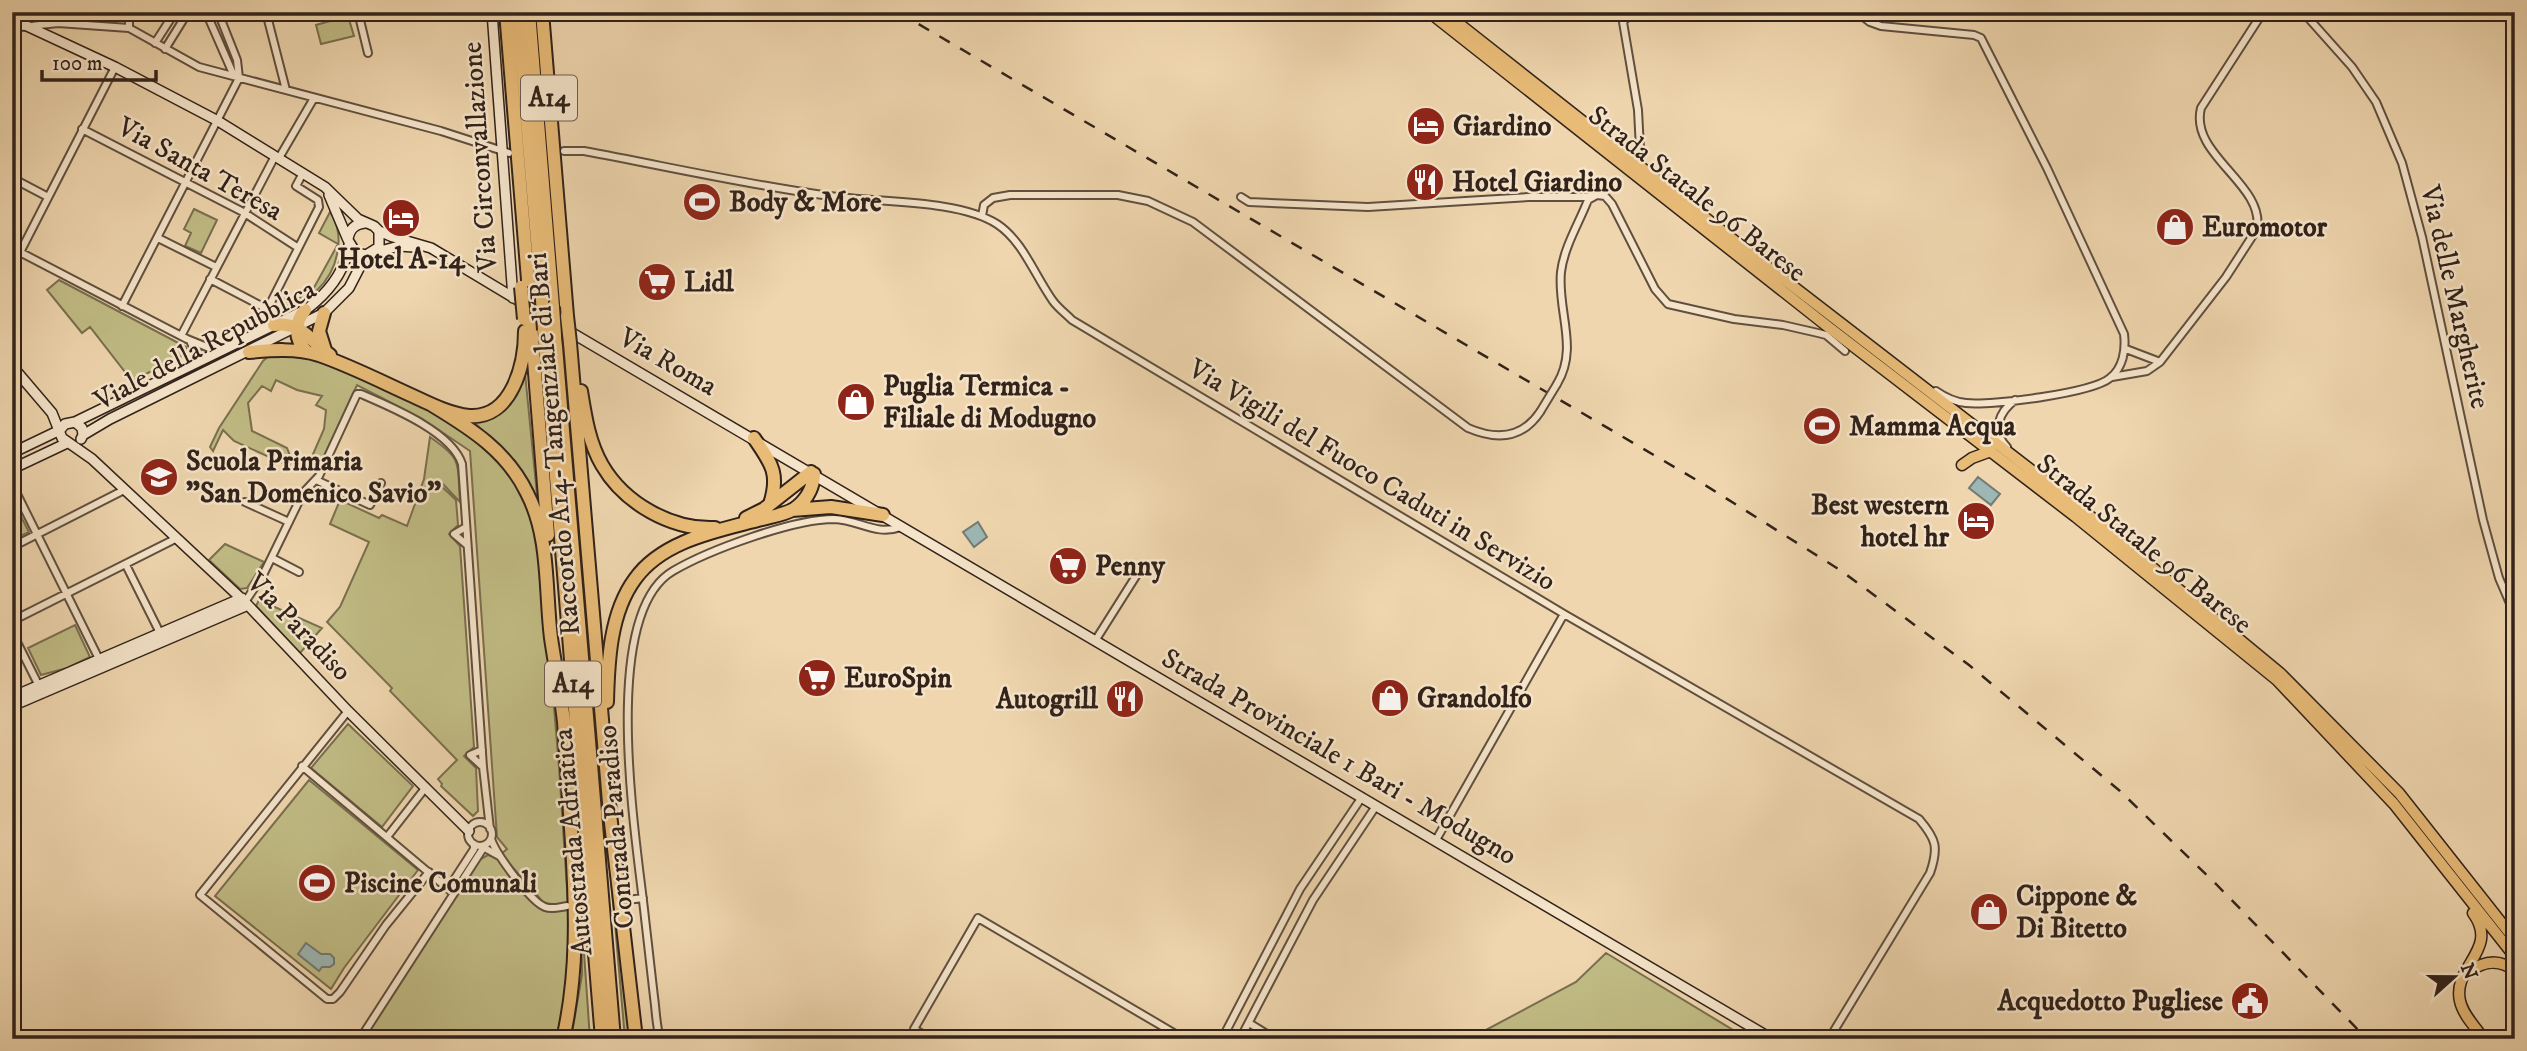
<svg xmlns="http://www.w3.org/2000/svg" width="2527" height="1051" font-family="'IM FELL DW Pica',serif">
  <rect width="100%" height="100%" fill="#efd6ae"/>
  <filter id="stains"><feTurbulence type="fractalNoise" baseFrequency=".00286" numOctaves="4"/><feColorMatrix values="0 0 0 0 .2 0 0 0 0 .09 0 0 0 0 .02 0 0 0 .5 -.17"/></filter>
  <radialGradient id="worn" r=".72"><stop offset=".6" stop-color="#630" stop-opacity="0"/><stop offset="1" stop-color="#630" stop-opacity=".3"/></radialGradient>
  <!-- green -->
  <path fill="#c1bc85" stroke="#796f50" stroke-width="2" d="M348 16 354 36 321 44 316 25Z
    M194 209 217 220 201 253 185 246 191 233 184 229Z
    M330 212C337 222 340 236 338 248 334 285 306 302 275 316L284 299 287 302 298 301 305 290 311 293 338 244 319 233Z
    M59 280 186 347 188 353 132 381 90 327 82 333 47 290Z
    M271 354 316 358 429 408 481 442 518 484 540 538 559 767 568 904 551 905 543 902 501 854 507 849 497 837 470 451 421 418 357 385 320 466 310 461 324 429 326 410 316 405 322 396 297 390 276 380 271 391 262 386 248 403 252 431 287 448 292 461 289 466 234 441 223 430 213 451 210 447 219 428 263 361Z
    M525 373 537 495 534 497 503 452 475 423C497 410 513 397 525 373Z
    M430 437C463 460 457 461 460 502L441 482 439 484 456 500 458 525 449 534 460 546 474 747 464 756 476 768 478 811 473 816 441 786 442 784 438 779 457 760 390 691 392 688 327 622 340 607 369 542 330 524 340 500 379 518 382 515 407 526 424 479Z
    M12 499 29 532 12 540Z
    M225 544 264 562 247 588 240 589 209 560Z
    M259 600 322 628 300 653 256 606Z
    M75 625 90 657 67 668 41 675 28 648Z
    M348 724 413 786 382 827 311 768Z
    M309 780 418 870 344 968 331 989 215 896Z
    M488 855 497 858 539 908 547 910 568 909V971L559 1039H364L477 861Z
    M610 867 611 868 631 1039H625Z
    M581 909 590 1039H571L582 975Z
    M1606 953 1748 1039H1469L1576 982Z"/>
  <!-- water -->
  <path fill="#9db7b4" stroke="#727b76" stroke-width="2" d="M1978 477 2000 494 1991 505 1969 488Z
    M978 522 987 537 974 547 963 532Z
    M306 943 321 954H330L334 958V964L330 967H322L319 971 298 954Z"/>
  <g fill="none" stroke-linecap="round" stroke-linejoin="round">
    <defs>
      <path id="street" d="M206 12 234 76
        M218 12 237 60 239 78
        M266 12 286 90
        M358 12 368 53
        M1632 12 1623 22 1638 110 1640 149 1633 161
        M1857 12 1870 22 1881 26 1974 35 1981 38 2047 168 2124 334C2126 350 2123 368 2110 378 2092 393 1991 406 1966 403 1955 402 1946 398 1936 391
        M2303 12 2352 67 2376 102 2402 163 2422 237 2483 520 2499 578 2515 615
        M74 23 75 12
        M12 28 58 23 129 28 199 67 441 131 509 153
        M129 28V12
        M155 43 175 12
        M165 49 188 12
        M82 129 243 212 297 247
        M564 151H584C665 166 748 185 830 196 877 203 958 199 997 224 1023 241 1035 276 1053 301 1058 308 1065 313 1072 320L1564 614 1919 819C1936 839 1939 847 1930 873L1829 1039
        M279 158 314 98
        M12 178 48 197
        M1241 197 1249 202 1368 207 1529 197H1592
        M982 216 984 205 993 198 1010 195H1118L1148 201 1193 222 1468 428C1496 440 1522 439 1540 412
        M158 238 216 267
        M12 248 187 339 219 352
        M12 268 115 67
        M210 279 267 309
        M122 306 239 78
        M255 334 319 207 318 200 296 186 303 173
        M181 336 275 156
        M191 343 197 353 193 364
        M2160 362 2226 277 2257 229C2265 184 2189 155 2201 108L2263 12
        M2112 377 2147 371 2160 362 2126 349
        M1557 384C1579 348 1557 311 1561 272 1564 247 1579 223 1588 200L1597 195 1605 196 1612 204 1655 289 1668 304 1734 319 1783 325 1818 333 1826 335 1845 351
        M2007 447C1991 431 1999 412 2015 400
        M316 480 370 505 381 483
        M12 484 100 661
        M245 502 289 522
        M466 527 454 534 467 545
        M12 547 124 490
        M272 558 299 572
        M126 565 161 635
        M245 602 263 575 303 493 319 476 357 394H361C391 407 452 432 462 464L483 767 490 829
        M12 621 177 538
        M12 632 39 686
        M1095 641 1143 565
        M348 711 200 895 327 999H333L340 992 386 925 429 872
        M482 750 470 755 483 767
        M302 766 453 893
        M468 834a12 12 0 1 1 24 0a12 12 0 1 1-24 0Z
        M387 837 426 787
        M491 839C496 854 531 902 545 907 553 910 559 907 567 906
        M1436 840 1564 614
        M448 889 474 849V844
        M627 900 643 898
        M1249 1023 1275 1039
        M360 1039 482 850 481 846 499 856
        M660 1039C656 1025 656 1011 654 997 651 970 648 944 645 918 637 843 598 615 673 571 709 550 793 519 834 519 860 520 875 536 901 527
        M931 1039 914 1029 978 918 1184 1039
        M1222 1039 1300 889 1362 797
        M1240 1039 1313 900 1376 806"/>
      <path id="secondary" d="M492 12 513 298
        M12 19 115 67 218 121 325 187 358 219 374 226 379 231V247L366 255 356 253 348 240C349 229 355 224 365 223
        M329 195 348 240
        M379 231 393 237 431 248 546 317
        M373 253 399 246 414 247
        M567 330 1772 1039
        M12 366 52 413 62 438 92 459 245 602 348 711 469 831
        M75 422 307 309C329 292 345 272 349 245
        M83 435 110 419 324 313 349 288 366 255
        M12 453 60 430 65 424 75 422 82 428 83 435 81 439
        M12 469 67 443
        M12 697 242 598
        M12 706 248 605"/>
      <path id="primary" d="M1429 12 1827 326 2076 517 2277 680 2394 804 2515 957
        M1444 12 1764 264 2079 507 2280 673 2399 793 2515 940
        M1962 465 1972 458 1991 451
        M2473 913C2500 950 2452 966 2460 1001 2463 1015 2476 1028 2484 1039
        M2467 973C2483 961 2499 958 2515 971"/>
      <path id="highway" d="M506 12 529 292
        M518 12 542 300
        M529 12 553 307
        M542 12 567 316
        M305 310C294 323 294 340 307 352
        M324 313 319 331 325 350
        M531 323 548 535
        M274 325C300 321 311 341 330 355
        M544 330 602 1039
        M555 335 614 1039
        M570 343 610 814 636 1039
        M249 352C272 350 296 348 319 355 351 366 382 382 413 396 430 404 450 414 469 416 512 419 525 364 525 331
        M581 391C585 416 589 443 602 465 624 503 671 530 715 528
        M432 405C470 428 507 451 527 493 550 537 545 590 551 638 555 666 561 694 564 722 567 763 569 803 572 844 576 910 578 974 563 1039
        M754 438C771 463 780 473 770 504
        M792 510 831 507 883 515
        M746 518 764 509 811 472
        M607 702C608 661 610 613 635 579 662 541 716 531 758 520 769 517 784 515 794 509 807 500 813 489 814 474"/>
    </defs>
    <!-- street casing -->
    <use href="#street" stroke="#604f3f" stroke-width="10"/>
    <!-- secondary casing -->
    <use href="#secondary" stroke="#31221a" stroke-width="12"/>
    <!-- primary casing -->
    <use href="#primary" stroke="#31221a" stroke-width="13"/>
    <!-- highway casing -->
    <use href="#highway" stroke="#31221a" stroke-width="16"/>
    <!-- street -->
    <use href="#street" stroke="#f5e4ca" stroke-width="6"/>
    <!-- secondary -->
    <use href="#secondary" stroke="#f5e4ca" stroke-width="9"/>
    <!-- primary -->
    <use href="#primary" stroke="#e8bb77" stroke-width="10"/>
    <!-- highway -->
    <use href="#highway" stroke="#e8bb77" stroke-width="12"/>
    <!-- rail -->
    <path stroke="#31221a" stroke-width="2.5" stroke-dasharray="12 12" stroke-linecap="butt" d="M898 12 1705 485 1840 570 1969 665 2120 791 2216 884 2367 1039"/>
    <defs>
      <path id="street-bridge" d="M1540 412 1557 384"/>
      <path id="highway-bridge" d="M521 287 524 319
        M542 300 544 330
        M553 307 555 335
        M567 316 570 343"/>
    </defs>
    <!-- street-bridge casing -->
    <use href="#street-bridge" stroke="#604f3f" stroke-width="10" stroke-linecap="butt"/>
    <!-- highway-bridge casing -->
    <use href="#highway-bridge" stroke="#31221a" stroke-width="16" stroke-linecap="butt"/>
    <!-- street-bridge -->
    <use href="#street-bridge" stroke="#f5e4ca" stroke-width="6"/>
    <!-- highway-bridge -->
    <use href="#highway-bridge" stroke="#e8bb77" stroke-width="12"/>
  </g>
  <!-- icons -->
  <defs>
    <symbol id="hotel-disc" viewBox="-11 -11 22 22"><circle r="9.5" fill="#8f2418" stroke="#f5e4ca"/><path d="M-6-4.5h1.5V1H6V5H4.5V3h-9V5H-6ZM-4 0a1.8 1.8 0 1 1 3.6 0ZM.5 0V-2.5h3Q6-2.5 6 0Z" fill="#fff"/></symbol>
    <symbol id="restaurant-disc" viewBox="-11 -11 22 22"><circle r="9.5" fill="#8f2418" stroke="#f5e4ca"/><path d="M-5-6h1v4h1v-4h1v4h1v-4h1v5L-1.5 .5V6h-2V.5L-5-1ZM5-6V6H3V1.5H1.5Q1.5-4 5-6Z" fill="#fff"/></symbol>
    <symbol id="stadium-disc" viewBox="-11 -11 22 22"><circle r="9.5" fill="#8f2418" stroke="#f5e4ca"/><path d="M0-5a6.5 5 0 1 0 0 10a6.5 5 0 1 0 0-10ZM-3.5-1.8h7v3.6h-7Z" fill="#fff"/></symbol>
    <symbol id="shop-disc" viewBox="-11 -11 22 22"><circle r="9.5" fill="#8f2418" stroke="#f5e4ca"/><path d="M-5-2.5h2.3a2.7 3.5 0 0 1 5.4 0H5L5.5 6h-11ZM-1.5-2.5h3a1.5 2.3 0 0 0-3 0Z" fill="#fff"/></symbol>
    <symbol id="supermarket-disc" viewBox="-11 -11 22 22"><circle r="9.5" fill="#8f2418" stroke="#f5e4ca"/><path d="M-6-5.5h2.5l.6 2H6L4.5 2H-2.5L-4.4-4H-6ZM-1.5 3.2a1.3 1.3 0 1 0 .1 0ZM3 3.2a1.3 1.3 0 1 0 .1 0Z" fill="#fff"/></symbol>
    <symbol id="school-disc" viewBox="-11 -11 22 22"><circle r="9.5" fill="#8f2418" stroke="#f5e4ca"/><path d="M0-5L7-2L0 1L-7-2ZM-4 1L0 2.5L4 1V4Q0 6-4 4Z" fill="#fff"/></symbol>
    <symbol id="civic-disc" viewBox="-11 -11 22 22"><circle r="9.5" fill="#8f2418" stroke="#f5e4ca"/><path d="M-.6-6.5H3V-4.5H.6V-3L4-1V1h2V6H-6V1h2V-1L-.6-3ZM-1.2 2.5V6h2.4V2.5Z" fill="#fff"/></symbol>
  </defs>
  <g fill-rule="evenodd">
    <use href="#hotel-disc" x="1404" y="104" width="44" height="44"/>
    <use href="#restaurant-disc" x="1403" y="160" width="44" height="44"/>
    <use href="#stadium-disc" x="680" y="180" width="44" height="44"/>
    <use href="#hotel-disc" x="379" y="196" width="44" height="44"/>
    <use href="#shop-disc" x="2153" y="205" width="44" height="44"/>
    <use href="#supermarket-disc" x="635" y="260" width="44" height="44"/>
    <use href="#shop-disc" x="834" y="380" width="44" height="44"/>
    <use href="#stadium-disc" x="1800" y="404" width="44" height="44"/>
    <use href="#school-disc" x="137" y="455" width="44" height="44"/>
    <use href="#hotel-disc" x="1954" y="499" width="44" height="44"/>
    <use href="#supermarket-disc" x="1046" y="544" width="44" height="44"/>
    <use href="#supermarket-disc" x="795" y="656" width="44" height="44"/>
    <use href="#shop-disc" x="1368" y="676" width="44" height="44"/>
    <use href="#restaurant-disc" x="1103" y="677" width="44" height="44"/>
    <use href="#stadium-disc" x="295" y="861" width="44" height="44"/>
    <use href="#shop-disc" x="1967" y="890" width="44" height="44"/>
    <use href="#civic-disc" x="2228" y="979" width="44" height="44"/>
  </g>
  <g text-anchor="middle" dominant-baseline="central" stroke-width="5" stroke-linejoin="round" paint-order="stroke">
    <!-- shield labels -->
    <g fill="#f5e4ca" stroke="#6c5c4f" stroke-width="2">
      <rect x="521" y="75.5" width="56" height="45" rx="5"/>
      <rect x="545" y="661.5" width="56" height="45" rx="5"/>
    </g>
    <g font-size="26" font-weight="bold" fill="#31221a">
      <text x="549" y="98">A14</text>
      <text x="573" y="684">A14</text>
    </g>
    <!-- poi labels -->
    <g font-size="28" font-weight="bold" fill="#31221a" stroke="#f5e4ca" text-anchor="start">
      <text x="1453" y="126">Giardino</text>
      <text x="1452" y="182">Hotel Giardino</text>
      <text x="729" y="202">Body &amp; More</text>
      <text x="2202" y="227">Euromotor</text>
      <text x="401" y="259" text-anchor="middle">Hotel A-14</text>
      <text x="684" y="282">Lidl</text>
      <text x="883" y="386">Puglia Termica -<tspan x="883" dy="32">Filiale di Modugno</tspan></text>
      <text x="1849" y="426">Mamma Acqua</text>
      <text x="186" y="461">Scuola Primaria<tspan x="186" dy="32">"San Domenico Savio"</tspan></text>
      <text x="1949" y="505" text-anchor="end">Best western<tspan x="1949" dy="32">hotel hr</tspan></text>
      <text x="1095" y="566">Penny</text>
      <text x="844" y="678">EuroSpin</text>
      <text x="1417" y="698">Grandolfo</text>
      <text x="1098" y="699" text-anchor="end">Autogrill</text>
      <text x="344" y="883">Piscine Comunali</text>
      <text x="2016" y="896">Cippone &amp;<tspan x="2016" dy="32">Di Bitetto</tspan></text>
      <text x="2223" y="1001" text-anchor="end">Acquedotto Pugliese</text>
    </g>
    <!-- street labels -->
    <g font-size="28" fill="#31221a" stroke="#f5e4ca">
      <text transform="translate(480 157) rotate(-94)">Via Circonvallazione</text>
      <text transform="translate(200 169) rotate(29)">Via Santa Teresa</text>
      <text transform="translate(1697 194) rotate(38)">Strada Statale 96 Barese</text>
      <text transform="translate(2455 297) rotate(77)">Via delle Margherite</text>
      <text transform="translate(205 345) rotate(-28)">Viale della Repubblica</text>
      <text transform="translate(668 362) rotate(30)">Via Roma</text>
      <text transform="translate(554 444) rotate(-95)">Raccordo A14-Tangenziale di Bari</text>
      <text transform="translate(1372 475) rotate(31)">Via Vigili del Fuoco Caduti in Servizio</text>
      <text transform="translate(2144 544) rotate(39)">Strada Statale 96 Barese</text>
      <text transform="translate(299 627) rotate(46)">Via Paradiso</text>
      <text transform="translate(1339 757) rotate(30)">Strada Provinciale 1 Bari - Modugno</text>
      <text transform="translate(616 827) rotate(-95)">Contrada Paradiso</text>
      <text transform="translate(573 842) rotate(-95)">Autostrada Adriatica</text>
    </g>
  </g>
  <!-- margin -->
  <rect width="2527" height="1051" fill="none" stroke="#efd6ae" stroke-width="42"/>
  <rect x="14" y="14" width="2499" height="1023" fill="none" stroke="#31221a" stroke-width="3.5"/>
  <rect x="21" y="21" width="2485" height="1009" fill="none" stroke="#31221a" stroke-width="2"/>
  <!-- north arrow -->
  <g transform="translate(2454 977) rotate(69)" stroke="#f5e4ca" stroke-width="5" paint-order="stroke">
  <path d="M0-5L12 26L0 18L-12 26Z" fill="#31221a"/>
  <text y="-10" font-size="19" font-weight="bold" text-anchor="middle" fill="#31221a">N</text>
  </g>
  <!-- scale -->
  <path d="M42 70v10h114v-10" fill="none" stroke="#31221a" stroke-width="3.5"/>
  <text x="52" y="70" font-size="21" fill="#31221a" stroke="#f5e4ca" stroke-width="5" paint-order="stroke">100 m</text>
  <rect width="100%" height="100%" filter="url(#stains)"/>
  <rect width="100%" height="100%" fill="url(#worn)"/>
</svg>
